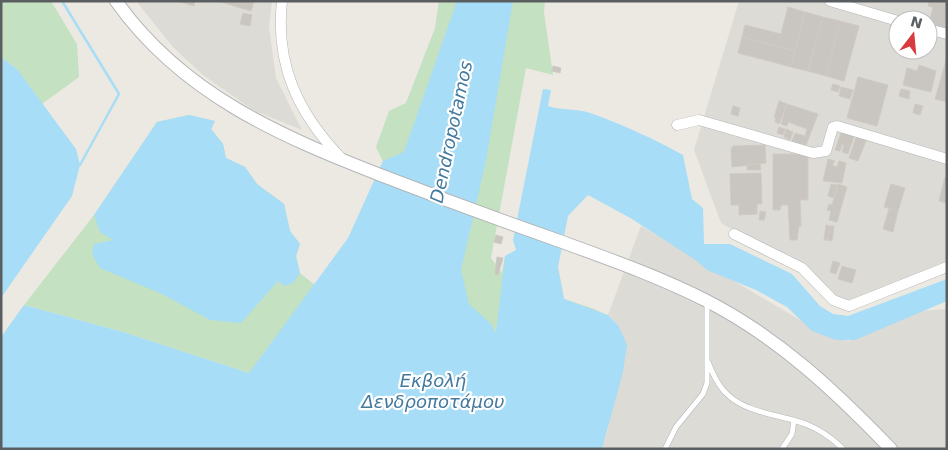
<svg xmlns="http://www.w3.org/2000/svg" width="948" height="450" font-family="'DejaVu Sans',sans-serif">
  <rect width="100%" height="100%" fill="#ece9e2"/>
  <!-- industrial -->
  <path fill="#dddbd6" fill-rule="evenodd" d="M136 1H272L269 27 276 78 302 130 253 110 203 75 173 47Z
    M739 1H947V266L866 300H845L822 287 773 251 721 223 694 150ZM898 20H928V50H898Z
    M641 226 827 336 849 341 917 311 947 309V449H602L608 429 618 325 608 315Z"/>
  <!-- green -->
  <path fill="#c4e1c1" d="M1 1H51L77 44 79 77 42 104 17 69 1 57Z
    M439 1H545L544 12 553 75 526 68 491 258 502 273 505 256 558 267 564 299C599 311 612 310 627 345L249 373 123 332 24 305 94 215 157 122 189 115 215 121 211 129 223 144 226 158 245 167 257 184 284 204 290 231 300 244 296 256 300 273 321 290 364 220 384 164 376 147 389 111 406 103 435 28Z"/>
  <!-- water -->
  <path fill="#a7ddf6" d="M457 1H513L486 161 461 270 469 304 491 324 496 333 505 256 516 250 513 240 543 89 551 90 548 106C562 111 576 108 590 113 622 124 654 139 683 155L692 199 703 208 704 244H730L792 274 820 306 833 314 848 316 947 279V301L855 340H836L812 331 787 307 756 290 707 270 697 261 632 219 588 195 568 216 558 267 564 299 608 315 618 325 627 345 623 372 602 449H1V337L24 305 123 332 249 373 348 238 383 161 404 152Z
    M1 57 17 69 76 149 80 165 72 196 1 298Z
    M189 115 215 121 211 129 223 144 226 158 245 167 257 184 284 204 290 231 300 244 296 256 300 273 293 283 284 286 278 281 241 323 210 320 162 294 100 268 92 254 94 244 113 240 100 232 94 215 157 122Z"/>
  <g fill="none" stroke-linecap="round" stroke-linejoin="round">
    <!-- stream -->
    <path stroke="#a7ddf6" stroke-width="2.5" d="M62 1 119 94 80 165"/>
  </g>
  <!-- building -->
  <path fill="#c9c5c1" stroke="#d0cac1" d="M177 1H195L194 6Z
    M218 1H254L251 11Z
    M929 1H947V28L929 24 933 7 928 6Z
    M788 7 805 12 795 51 742 37 745 25 781 34Z
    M805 12 823 17 808 71 791 67Z
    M243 13 252 15 250 26 240 24Z
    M823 17 840 21 826 76 808 71Z
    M840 21 859 26 844 81 826 76Z
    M742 37 795 51 791 67 738 53Z
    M947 57V102L935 99Z
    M919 65 936 71 931 92 903 85 907 68 917 71Z
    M553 66 561 68 560 73 552 71Z
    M858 77 888 85 877 126 847 118Z
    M833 84 840 86 838 92 831 90Z
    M841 87 853 90 850 99 839 96Z
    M901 89 910 91 909 99 899 96Z
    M779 101 787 104 779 124 775 122 776 118 774 117Z
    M787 104 818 114 806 145 792 141 795 133 805 136 807 129 788 122 787 126 781 124Z
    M915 104 923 106 920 115 913 113Z
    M733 106 740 108 738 116 731 114Z
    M779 127 785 129 783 135 777 133Z
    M786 129 793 132 790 140 784 137Z
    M842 130 855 134 848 154 842 152 844 145 842 144 840 151 835 150Z
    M857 135 867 138 858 161 849 158Z
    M765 145 766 163 732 167 731 149 733 146Z
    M773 154H808V200H800L801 226H799L797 240H790L788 205H781L780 210H773Z
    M828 159 835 161 832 165 837 167 839 161 846 163 842 183 823 181Z
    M760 163 761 170H747V164Z
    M761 173 762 204H757V214L739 215V205H731L730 174Z
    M945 177 947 178V203L939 201Z
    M831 184 837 185 834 198 828 196Z
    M838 184 847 187 837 222 829 220 831 211 827 210 829 204 832 205Z
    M891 184 905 188 898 211 884 207Z
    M889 209 898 211 893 232 883 229Z
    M760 211 766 212 764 220H759Z
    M826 225 830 226 828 240H824Z
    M830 226H834L832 241 828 240Z
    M496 235 503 237 501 244 494 242Z
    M497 257 503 258 498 275 495 274Z
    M833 261 840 263 836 274 830 272Z
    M842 266 856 270 852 283 838 279Z"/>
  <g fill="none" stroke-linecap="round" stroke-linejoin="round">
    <defs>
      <path id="service" d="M708 362C713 374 718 386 728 395 745 411 772 414 793 420 813 425 829 435 843 449
        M665 449 676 427 703 394 707 383V301
        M782 449 792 434 794 420"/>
      <path id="minor" d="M282 1C275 65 298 113 341 158
        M830 1 898 21
        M928 29 947 34
        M677 125 699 120 813 153 826 151 833 127 837 126 947 159
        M734 234 802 268 833 300 849 306 947 267"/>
      <path id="tertiary" d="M116 1C182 94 280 136 383 176 440 198 497 219 554 239 606 258 658 276 707 301 779 338 835 391 891 449"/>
    </defs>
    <!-- service casing -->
    <use href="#service" stroke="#b3b5b8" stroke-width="6"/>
    <!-- minor casing -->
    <use href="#minor" stroke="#b3b5b8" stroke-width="11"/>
    <!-- tertiary casing -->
    <use href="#tertiary" stroke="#b3b5b8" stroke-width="14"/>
    <!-- service -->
    <use href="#service" stroke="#fff" stroke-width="5"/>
    <!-- minor -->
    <use href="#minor" stroke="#fff" stroke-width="10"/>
    <!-- tertiary -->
    <use href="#tertiary" stroke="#fff" stroke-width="12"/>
  </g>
  <g text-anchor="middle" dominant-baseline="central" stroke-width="4.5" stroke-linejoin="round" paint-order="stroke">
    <!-- water labels -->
    <g font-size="18" font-style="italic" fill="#447a9e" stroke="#fff">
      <text transform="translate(451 132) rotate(-78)">Dendropotamos</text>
      <text x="433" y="380">Εκβολή<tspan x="433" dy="21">Δενδροποτάμου</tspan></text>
    </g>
  </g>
  <!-- border -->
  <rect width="948" height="450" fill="none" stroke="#5a5e61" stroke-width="5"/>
  <!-- north arrow -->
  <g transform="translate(913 35) rotate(16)"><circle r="24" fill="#ffffff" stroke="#bdbfc0"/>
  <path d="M0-4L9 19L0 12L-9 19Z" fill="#d83c41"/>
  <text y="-8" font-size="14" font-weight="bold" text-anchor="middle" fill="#5a5e61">N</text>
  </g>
</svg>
